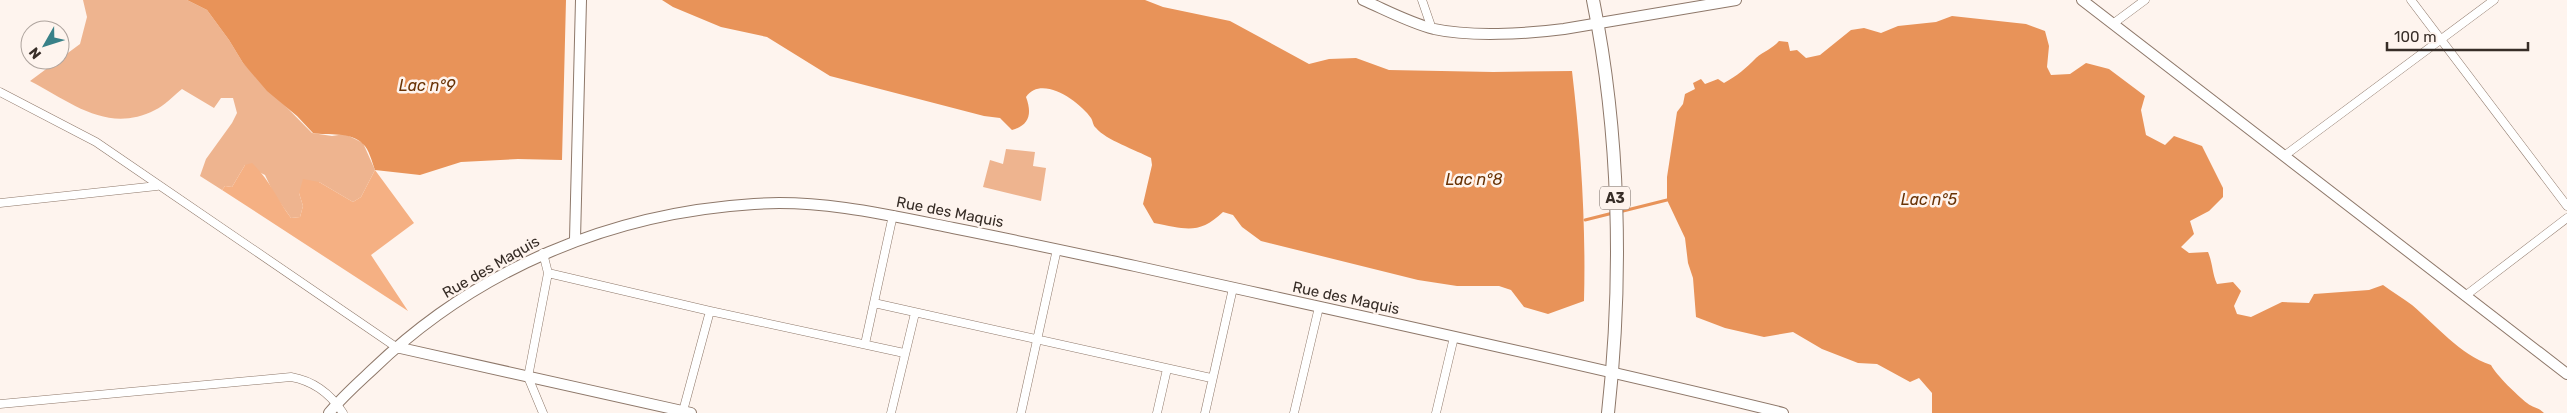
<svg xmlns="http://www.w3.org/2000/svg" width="2567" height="413" font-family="Rubik,sans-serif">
  <rect width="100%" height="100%" fill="#fef4ee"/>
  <!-- green -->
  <path fill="#eeb48f" d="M83 0H187L207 10 229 40 243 63 312 133 332 136 345 134 363 143 375 170 361 197 353 202 319 182 299 193 303 206 300 217 291 218 274 194 265 175 245 165 232 187 225 186 222 190 200 176 206 159 232 123 237 113 233 98H221L214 108 182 89C173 96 164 106 155 110 108 134 72 103 30 81L80 44 87 17Z
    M1006 149 1035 152 1033 166 1046 168 1041 201 983 187 990 160 1003 164Z"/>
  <!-- forest -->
  <path fill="#f5b083" d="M252 163C269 179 277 199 291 218L300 217 303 206 299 193 303 179 319 182 353 202 361 197 375 170 414 223 371 255 408 311 222 190 225 186 232 187 245 165Z"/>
  <!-- water -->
  <path fill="#e89359" d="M187 0H566L562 160 518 159 461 162 420 175 375 170C372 162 369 149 363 144 351 131 328 136 313 133L297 116 267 91 243 63 229 40 207 10Z
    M662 0H1145L1163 7 1230 21 1309 64 1329 59 1356 58 1389 70 1493 72 1572 71C1581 147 1586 224 1584 301L1548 314 1524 307 1511 290 1499 286H1457L1418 280 1261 241 1242 227 1233 215 1223 212C1199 235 1186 229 1154 223L1143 204 1152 165 1151 158C1136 150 1106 140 1096 128 1093 126 1093 121 1091 118 1080 102 1042 74 1026 97 1032 113 1030 125 1012 130L1000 118 984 116 830 76 767 37 721 27 673 7Z
    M1952 16 2026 24 2045 31 2049 46 2047 67 2051 75 2070 74 2086 63 2109 69 2145 96 2141 110 2146 135 2165 145 2174 136 2202 146 2223 188V197L2209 211 2190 221 2194 234 2181 247 2189 253 2208 252C2213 264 2212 273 2217 284L2233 282 2241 291 2234 306 2237 314 2251 317 2282 302 2309 303 2314 294 2369 290 2383 285C2392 292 2403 298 2412 305 2437 326 2459 354 2491 365 2497 376 2517 395 2527 403 2533 408 2538 407 2544 413H1932V393L1919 378 1910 382 1877 364 1858 363 1822 349 1793 332 1764 337 1725 328 1696 317 1693 278 1688 263 1685 238 1667 200V177L1677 112 1683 104 1685 94 1695 89 1693 83 1701 79 1705 84 1718 79 1724 83C1737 76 1746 68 1756 58 1764 51 1772 49 1779 41L1788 42 1790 51 1797 50 1806 58 1820 55 1851 30 1864 28 1881 33 1898 26 1936 22Z"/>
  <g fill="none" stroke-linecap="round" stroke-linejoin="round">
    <!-- stream -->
    <path stroke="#e89359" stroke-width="3" d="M1619 212 1667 200
      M1585 220 1613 213"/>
    <defs>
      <path id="minor" d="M1422 0 1432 29
        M2411 0 2567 206
        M2114 23 2145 0
        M0 92 96 142 396 347
        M2284 156 2494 0
        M0 203 157 186
        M548 273 710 311 904 353
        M2465 296 2567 218
        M874 303 1211 378
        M865 344 893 215
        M0 404 291 377C314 381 330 393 343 413
        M543 413 528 377 548 273 543 253
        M680 413 683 411 710 311
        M891 413 915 313
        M1021 413 1057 249
        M1157 413 1167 369
        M1205 413 1233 288
        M1294 413 1319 307
        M1436 413 1454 337"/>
      <path id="tertiary" d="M1363 0C1386 10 1410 23 1434 29 1470 37 1526 34 1564 29L1736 0
        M2082 0 2567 374
        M575 239 581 0
        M396 347 691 413
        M329 413C342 397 358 383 373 369 477 269 610 213 754 204 820 199 889 215 953 228 1014 240 1074 253 1135 266 1351 314 1567 360 1783 413"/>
      <path id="trunk" d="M1593 0C1620 133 1623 278 1608 413"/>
    </defs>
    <!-- minor casing -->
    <use href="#minor" stroke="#8e786a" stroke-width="9"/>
    <!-- tertiary casing -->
    <use href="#tertiary" stroke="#8e786a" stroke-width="12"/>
    <!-- trunk casing -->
    <use href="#trunk" stroke="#8e786a" stroke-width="14"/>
    <!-- minor -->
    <use href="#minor" stroke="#fff" stroke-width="8"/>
    <!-- tertiary -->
    <use href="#tertiary" stroke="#fff" stroke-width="10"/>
    <!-- trunk -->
    <use href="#trunk" stroke="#fff" stroke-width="12"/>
  </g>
  <g text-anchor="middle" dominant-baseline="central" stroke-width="5" stroke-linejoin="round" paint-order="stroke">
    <!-- shield labels -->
    <rect fill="#fef4ee" stroke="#736963" stroke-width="1" x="1600" y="186.5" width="30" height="23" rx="4"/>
    <g font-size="14" font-weight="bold" fill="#372d27">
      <text x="1615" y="198">A3</text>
    </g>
    <!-- street labels -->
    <g font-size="15" fill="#372d27" stroke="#fef4ee">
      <text transform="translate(950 212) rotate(11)">Rue des Maquis</text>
      <text transform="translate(491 267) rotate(-30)">Rue des Maquis</text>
      <text transform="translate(1346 298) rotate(12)">Rue des Maquis</text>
    </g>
    <!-- water labels -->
    <g font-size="16" font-style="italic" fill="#6a3305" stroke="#fef4ee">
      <text x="427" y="85">Lac n°9</text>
      <text x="1474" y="179">Lac n°8</text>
      <text x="1929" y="199">Lac n°5</text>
    </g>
  </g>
  <!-- north arrow -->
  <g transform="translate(45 45) rotate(231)"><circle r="24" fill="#fef4ee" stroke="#aea49e"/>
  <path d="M0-4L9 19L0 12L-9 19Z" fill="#398188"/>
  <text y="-8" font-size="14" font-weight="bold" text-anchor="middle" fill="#372d27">N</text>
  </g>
  <!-- scale -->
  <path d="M2387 42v8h141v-8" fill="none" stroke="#372d27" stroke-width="2.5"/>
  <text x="2394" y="42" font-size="15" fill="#372d27" stroke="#fef4ee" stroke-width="4" paint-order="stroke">100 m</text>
</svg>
